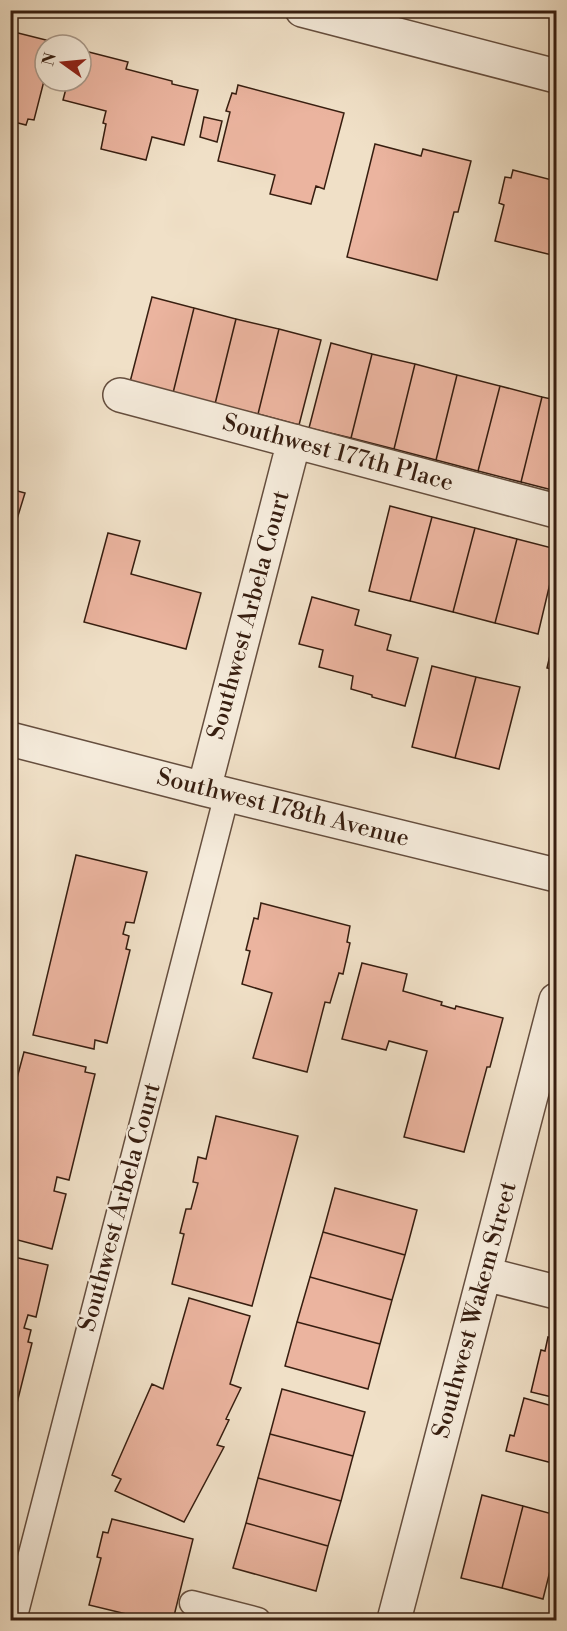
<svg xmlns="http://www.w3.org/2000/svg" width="567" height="1631" font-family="'Libre Bodoni',serif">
  <rect width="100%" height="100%" fill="#f0e0c7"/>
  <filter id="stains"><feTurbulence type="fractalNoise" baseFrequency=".00333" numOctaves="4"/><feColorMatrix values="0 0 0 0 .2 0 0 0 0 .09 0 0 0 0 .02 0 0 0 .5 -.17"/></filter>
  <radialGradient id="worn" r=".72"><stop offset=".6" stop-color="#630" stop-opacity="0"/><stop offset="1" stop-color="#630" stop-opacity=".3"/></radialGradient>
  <!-- building -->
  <path fill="#ebb49f" stroke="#371e10" stroke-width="1.5" d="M10 31 54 42 53 45H45V77L34 120 28 119 26 125 10 121Z
    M81 50 128 62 126 69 172 81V84L198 90 184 145 152 137 146 160 101 149 106 124 103 123 106 111 63 100 68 81H81Z
    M238 85 344 113 324 189 316 186 311 204 270 194 275 175 218 161 230 112 226 111 232 93 236 94Z
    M204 117 222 121 217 142 200 137Z
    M375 144 421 156 423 149 471 161 458 212H454L437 280 347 257Z
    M513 170 556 181V256L495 241 504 205 499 203 505 177 511 178Z
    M152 297 194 308 173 393 130 382Z
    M194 308 236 319 215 404 173 393Z
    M236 319 279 329 258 414 215 404Z
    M279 329 321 340 299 425 258 414Z
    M331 343 372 354 351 438 309 428Z
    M372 354 415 364 394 449 351 438Z
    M415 364 457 375 436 460 394 449Z
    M457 375 500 386 478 471 436 460Z
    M500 386 542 397 521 482 478 471Z
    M542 397 556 400V491L521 482Z
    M10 489 25 493 13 532 10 531Z
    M390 506 432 517 410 601 369 591Z
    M432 517 475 528 453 612 410 601Z
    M475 528 517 539 495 623 453 612Z
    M108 533 140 541 131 574 201 593 186 649 84 622Z
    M517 539 556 549V558L538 634 495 623Z
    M312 597 359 610 355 625 391 635 387 650 418 658 405 706 372 697V695L351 689 353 676 319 667 323 650 299 644Z
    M556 630V670L547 668Z
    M432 666 476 677 455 758 412 747Z
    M476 677 520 687 499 769 455 758Z
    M76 855 147 872 134 923 126 922 123 934 129 936 126 949 130 950 107 1043 95 1040 94 1049 33 1035Z
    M261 903 350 926 347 942 350 943 343 974 339 973 330 1003 325 1002 307 1072 253 1058 272 993 242 984 250 951 246 950 254 918 258 919Z
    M362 963 407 974 403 991 442 1002 441 1005 455 1009 456 1006 503 1018 490 1067H487L464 1152 404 1137 427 1051 389 1041 386 1050 342 1039Z
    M24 1052 86 1067 85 1072 95 1074 69 1180 57 1177 54 1191 66 1194 52 1249 10 1238V1104Z
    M216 1116 298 1136 252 1306 172 1284 184 1234 180 1233 186 1209H191L198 1183 193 1182 198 1157 206 1159Z
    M335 1188 417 1210 405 1255 323 1232Z
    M323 1232 405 1255 392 1300 310 1277Z
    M10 1256 48 1265 36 1317 28 1315 24 1328 31 1330 28 1342 32 1343 10 1431Z
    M310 1277 392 1300 380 1344 297 1322Z
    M189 1298 250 1316 230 1384 241 1388 226 1419 229 1420 217 1445 224 1447 184 1522 115 1491 121 1479 112 1475 152 1384 163 1389Z
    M297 1322 380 1344 368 1389 285 1366Z
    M548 1337 556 1339V1398L531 1392 541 1350 545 1351Z
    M282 1389 365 1412 353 1456 270 1434Z
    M524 1398 556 1407V1464L506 1451 510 1435 514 1436Z
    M270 1434 353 1456 341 1501 258 1478Z
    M258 1478 341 1501 328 1546 246 1523Z
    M482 1495 523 1506 502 1588 461 1578Z
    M523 1506 556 1515V1547L543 1599 502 1588Z
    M112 1519 193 1539 173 1620H151L89 1605 101 1558 97 1557 103 1532 108 1533Z
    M246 1523 328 1546 316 1591 233 1568Z"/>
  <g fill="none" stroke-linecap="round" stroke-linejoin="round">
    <defs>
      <path id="lane" d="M192 1603 258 1620
        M14 1620 227 794"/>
      <path id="street" d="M302 10 556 76
        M120 395 556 511
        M10 739 204 789 556 875
        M204 789 294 441
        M485 1274 556 1292
        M394 1620 556 1000"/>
    </defs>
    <!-- lane casing -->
    <use href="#lane" stroke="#654e3e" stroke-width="27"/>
    <!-- street casing -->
    <use href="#street" stroke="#654e3e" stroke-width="36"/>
    <!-- lane -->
    <use href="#lane" stroke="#f5ebdb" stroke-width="24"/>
    <!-- street -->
    <use href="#street" stroke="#f5ebdb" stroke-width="33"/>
  </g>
  <g text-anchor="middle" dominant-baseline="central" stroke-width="4.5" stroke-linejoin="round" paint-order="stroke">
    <!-- street labels -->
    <g font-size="24" fill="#371e10" stroke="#f5ebdb">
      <text transform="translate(338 453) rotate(15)">Southwest 177th Place</text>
      <text transform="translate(249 615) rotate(-75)">Southwest Arbela Court</text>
      <text transform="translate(283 808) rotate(14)">Southwest 178th Avenue</text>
      <text transform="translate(120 1207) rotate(-75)">Southwest Arbela Court</text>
      <text transform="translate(475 1310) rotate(-75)">Southwest Wakem Street</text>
    </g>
  </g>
  <!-- margin -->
  <rect width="567" height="1631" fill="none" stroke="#f0e0c7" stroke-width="36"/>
  <rect x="12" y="12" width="543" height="1607" fill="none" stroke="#371e10" stroke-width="3"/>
  <rect x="18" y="18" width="531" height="1595" fill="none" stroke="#371e10" stroke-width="1.5"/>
  <!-- north arrow -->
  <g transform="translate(63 63) rotate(285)"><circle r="28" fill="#f5ebdb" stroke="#a9998a" stroke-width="1.5"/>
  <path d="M0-4.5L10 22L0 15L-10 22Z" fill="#8f2418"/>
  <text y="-9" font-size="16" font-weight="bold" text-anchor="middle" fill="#371e10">N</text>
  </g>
  <rect width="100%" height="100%" filter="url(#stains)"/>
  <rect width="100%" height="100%" fill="url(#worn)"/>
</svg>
